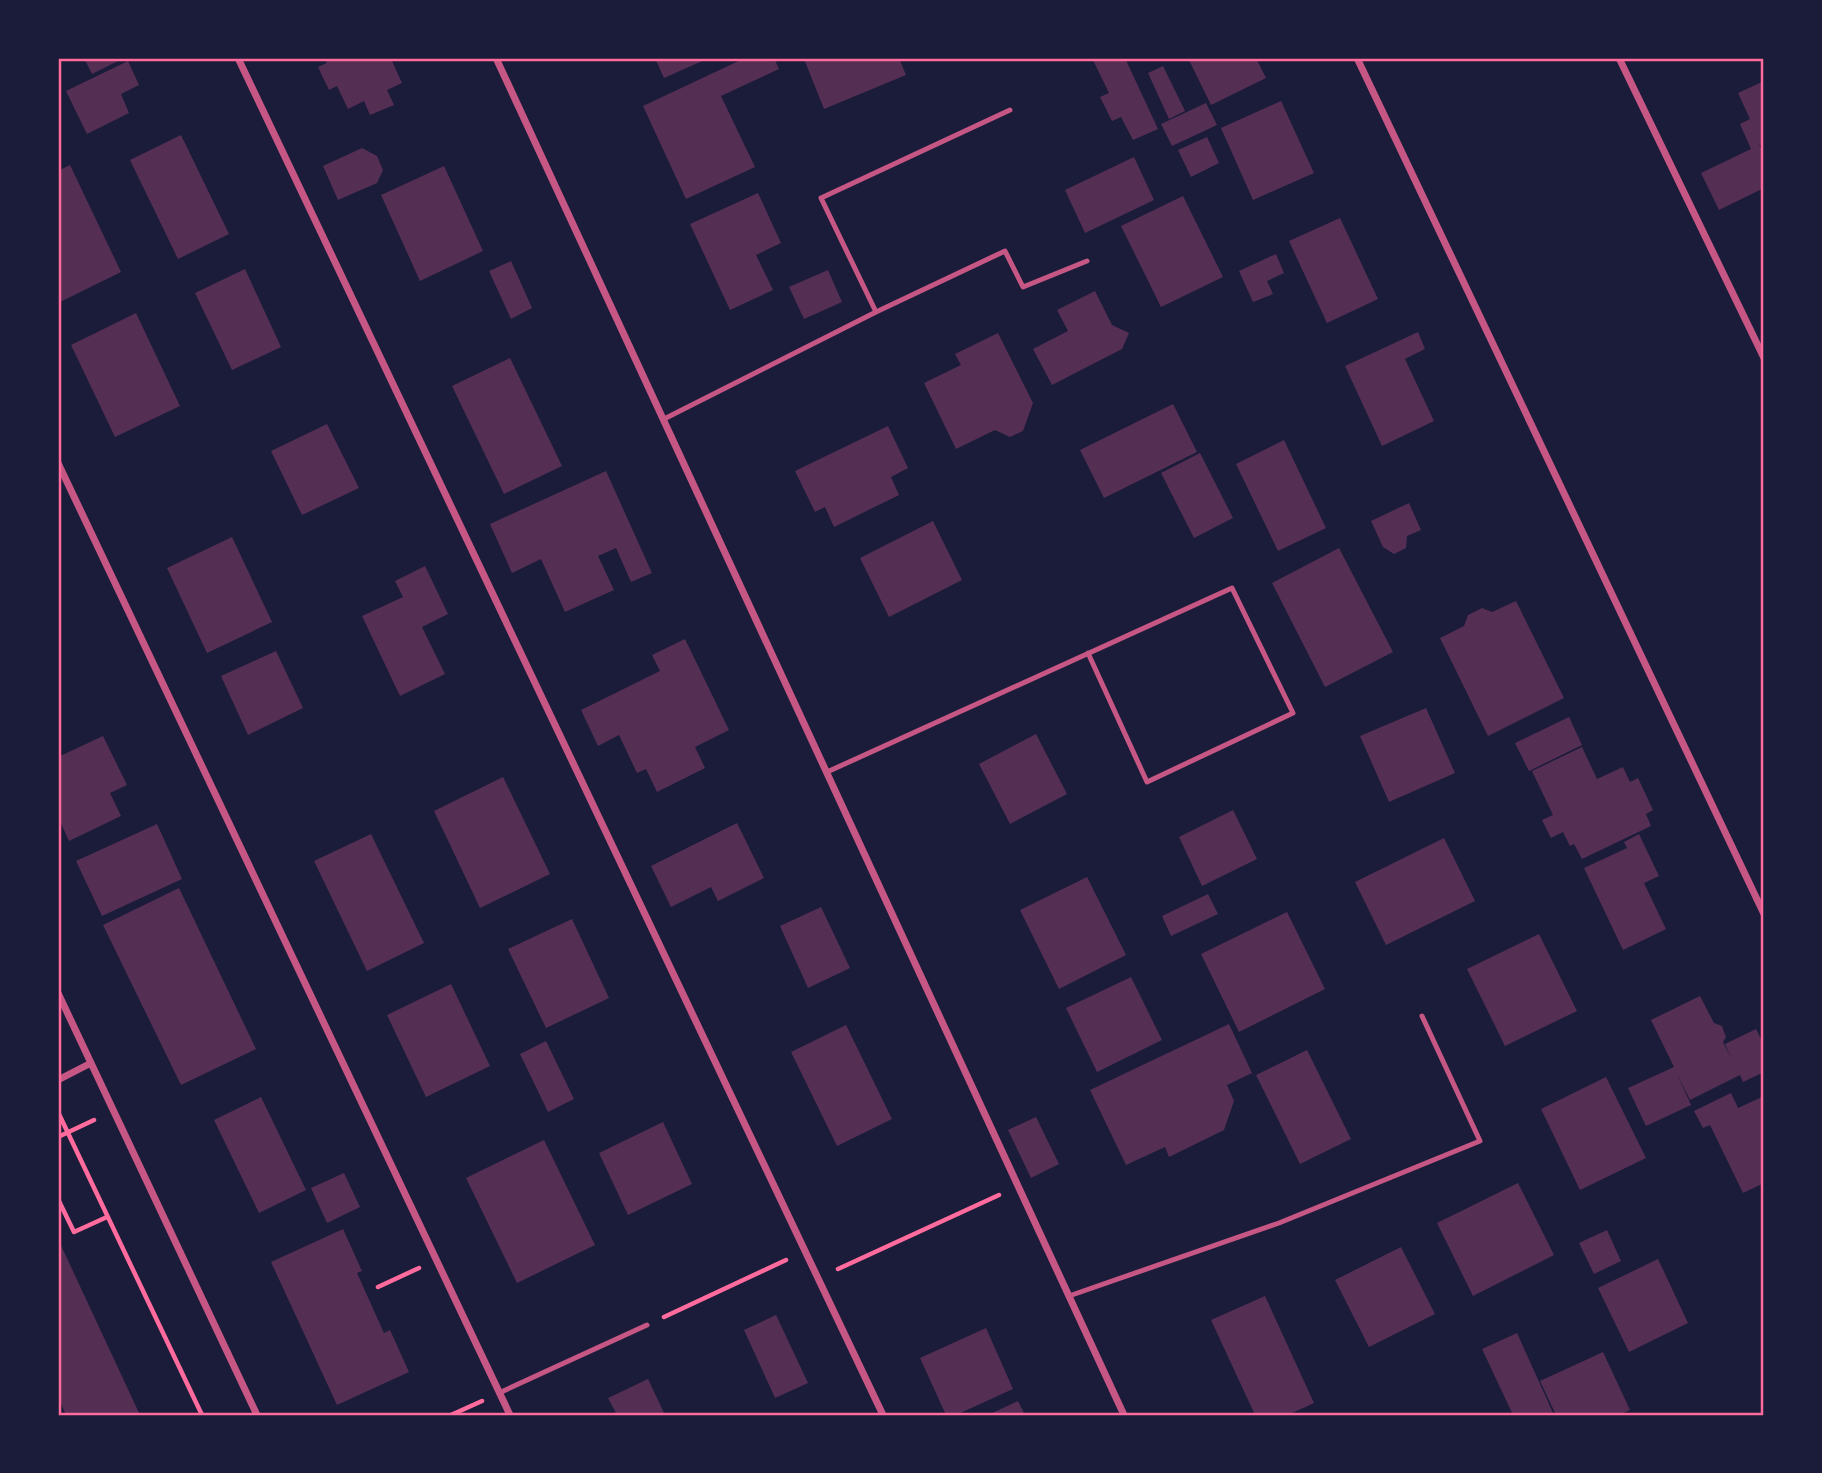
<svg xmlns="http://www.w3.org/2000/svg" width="1822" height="1473" font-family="'Noto Sans',sans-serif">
  <rect width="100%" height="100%" fill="#1b1b3a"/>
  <!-- building -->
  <path fill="#542f53" d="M84 58H124L92 74Z
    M324 58H395L392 61 402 83 387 90 394 105 370 115 364 101 348 109 337 86 329 90 318 67 327 63Z
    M655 58H709L664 78Z
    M745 58H774L779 69 721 96 755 167 686 199 643 106Z
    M806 58H899L906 75 824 109 804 59Z
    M1092 58H1125L1158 129 1133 140 1121 117 1112 121 1100 97 1109 93Z
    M1188 58H1256L1266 78 1211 105Z
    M128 61 139 85 121 94 129 113 87 134 66 91Z
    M1163 66 1185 111 1169 119 1148 73Z
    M1764 81V148L1759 144 1764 154V188L1719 210 1701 173 1751 149 1740 124 1750 119 1738 93Z
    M1281 101 1314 173 1253 200 1221 128Z
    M1206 103 1217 125 1172 146 1161 124Z
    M181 135 229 234 178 259 130 160Z
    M1207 137 1219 163 1191 177 1178 150Z
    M362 148 377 156 383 170 377 183 338 200 323 166Z
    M1134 157 1154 200 1085 233 1065 190Z
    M70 165 121 272 58 303V171Z
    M444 166 483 251 420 281 381 195Z
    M758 193 781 243 756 255 773 290 730 310 690 224Z
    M1183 196 1223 277 1161 307 1121 226Z
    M1340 218 1378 299 1327 323 1289 241Z
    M1276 254 1284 273 1267 281 1273 294 1253 302 1239 271Z
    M511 261 532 308 511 319 489 271Z
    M245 269 281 347 232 370 195 293Z
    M828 270 842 302 804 319 789 287Z
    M1095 291 1112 325 1129 333 1122 349 1052 385 1033 349 1068 331 1057 310Z
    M136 313 180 406 115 437 71 345Z
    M1418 332 1425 349 1405 359 1434 421 1382 446 1345 366Z
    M998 333 1033 403 1023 431 1010 437 995 430 956 449 924 383 961 365 955 354Z
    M510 358 562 466 504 494 452 386Z
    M1173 404 1197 452 1104 498 1080 450Z
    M327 424 359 488 302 515 271 451Z
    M888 426 908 468 891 477 899 495 834 527 825 507 815 512 795 471Z
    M1284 440 1326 528 1278 551 1236 464Z
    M1200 453 1233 518 1194 538 1161 473Z
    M606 471 652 573 631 582 616 548 598 556 614 590 565 612 541 559 512 573 490 524Z
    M1409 503 1421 530 1407 536 1406 548 1394 554 1383 547 1371 521Z
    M933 521 962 580 889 617 860 558Z
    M232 537 272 622 207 653 167 568Z
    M1339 548 1393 652 1325 687 1272 583Z
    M425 566 448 614 422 627 445 674 400 696 362 616 403 597 395 581Z
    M1516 601 1564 698 1488 736 1440 638 1464 626 1468 615 1482 608 1492 612Z
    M685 639 729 730 695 747 705 768 657 792 646 769 637 773 619 735 598 746 581 710 660 671 652 655Z
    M276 651 303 708 248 735 221 676Z
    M1426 708 1455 773 1389 802 1360 736Z
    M1569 717 1582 745 1529 771 1515 743Z
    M1036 734 1067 794 1010 824 979 764Z
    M103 736 127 785 110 793 121 816 69 841 58 817V757Z
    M1582 747 1597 779 1623 767 1630 782 1638 778 1653 810 1646 814 1651 826 1582 859 1574 844 1570 846 1563 832 1551 838 1542 820 1553 815 1532 771Z
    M503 777 550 874 480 908 434 811Z
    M1233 810 1257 859 1202 886 1179 837Z
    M737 823 764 878 718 901 711 887 671 907 651 866Z
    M157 824 182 879 102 916 76 861Z
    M371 834 424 943 367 971 314 861Z
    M1639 834 1659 876 1644 883 1666 929 1623 950 1584 868 1627 848 1624 842Z
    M1444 838 1475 901 1386 945 1355 882Z
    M1087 877 1126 955 1059 989 1020 910Z
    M179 888 256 1049 181 1085 103 925Z
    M1208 894 1218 914 1171 936 1162 916Z
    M821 907 850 968 808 988 780 926Z
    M1287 912 1325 989 1239 1032 1201 954Z
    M572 919 609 998 546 1028 508 949Z
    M1539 934 1577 1011 1505 1046 1467 969Z
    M1131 977 1162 1040 1097 1072 1066 1008Z
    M451 984 490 1066 426 1097 387 1015Z
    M1700 996 1714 1023 1722 1026 1726 1037 1723 1042 1731 1058 1725 1044 1756 1029 1764 1045V1072L1743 1082 1740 1075 1690 1100 1677 1074 1691 1105 1646 1126 1628 1088 1674 1067 1651 1020Z
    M1229 1024 1252 1073 1227 1085 1234 1101 1224 1130 1169 1157 1165 1147 1126 1165 1090 1090Z
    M846 1025 892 1119 837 1146 791 1052Z
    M546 1041 574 1099 548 1112 520 1054Z
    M1307 1050 1351 1139 1300 1164 1256 1075Z
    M1606 1077 1646 1158 1580 1190 1541 1109Z
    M1731 1093 1738 1108 1764 1096V1183L1743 1193 1710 1125 1703 1128 1694 1111Z
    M261 1097 306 1190 259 1213 214 1120Z
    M1036 1117 1059 1164 1031 1178 1008 1130Z
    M663 1122 692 1184 628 1215 599 1153Z
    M544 1140 595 1245 517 1283 466 1178Z
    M344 1173 360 1207 327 1223 311 1188Z
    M1518 1183 1554 1255 1473 1296 1437 1223Z
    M343 1229 362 1271 357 1273 384 1333 390 1330 409 1372 337 1405 271 1262Z
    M1607 1230 1621 1261 1594 1274 1579 1243Z
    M58 1239 140 1415H66L58 1397Z
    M1401 1247 1435 1314 1369 1347 1335 1280Z
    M1658 1259 1688 1323 1629 1352 1598 1288Z
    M1265 1296 1314 1403 1288 1415H1255L1211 1320Z
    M776 1315 808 1383 775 1398 744 1330Z
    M986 1328 1013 1389 956 1415H946L920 1358Z
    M1517 1333 1554 1415H1513L1482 1349Z
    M1603 1352 1630 1410 1619 1415H1556L1540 1381Z
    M648 1379 665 1415H617L608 1398Z
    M1018 1401 1025 1415H988Z"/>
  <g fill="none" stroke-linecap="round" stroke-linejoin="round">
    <!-- path -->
    <path stroke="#ff6b9d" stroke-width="4.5" d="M58 1112 202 1415
      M58 1137 94 1120
      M58 1199 74 1232 107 1217
      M838 1269 999 1195
      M378 1287 419 1268
      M664 1317 786 1260
      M451 1415 482 1401"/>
    <!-- service -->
    <path stroke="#c65784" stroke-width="5" d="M876 312 1005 251 1023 287 1087 261
      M664 419 876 312 821 198 1010 110
      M827 772 1232 588 1293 713 1147 782 1088 653
      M1069 1296 1279 1223 1480 1141 1422 1016
      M499 1393 647 1325"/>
    <!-- minor -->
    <path stroke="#c65784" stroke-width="7" d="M238 58 883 1415
      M496 58 1124 1415
      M1357 58 1764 914
      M1619 58 1764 358
      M58 463 510 1415
      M58 993 257 1415
      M58 1080 91 1063"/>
  </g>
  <!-- border -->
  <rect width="1822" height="1473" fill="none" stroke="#1b1b3a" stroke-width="119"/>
  <rect x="60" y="60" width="1702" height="1354" fill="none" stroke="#ff6b9d" stroke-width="2.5"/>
</svg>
